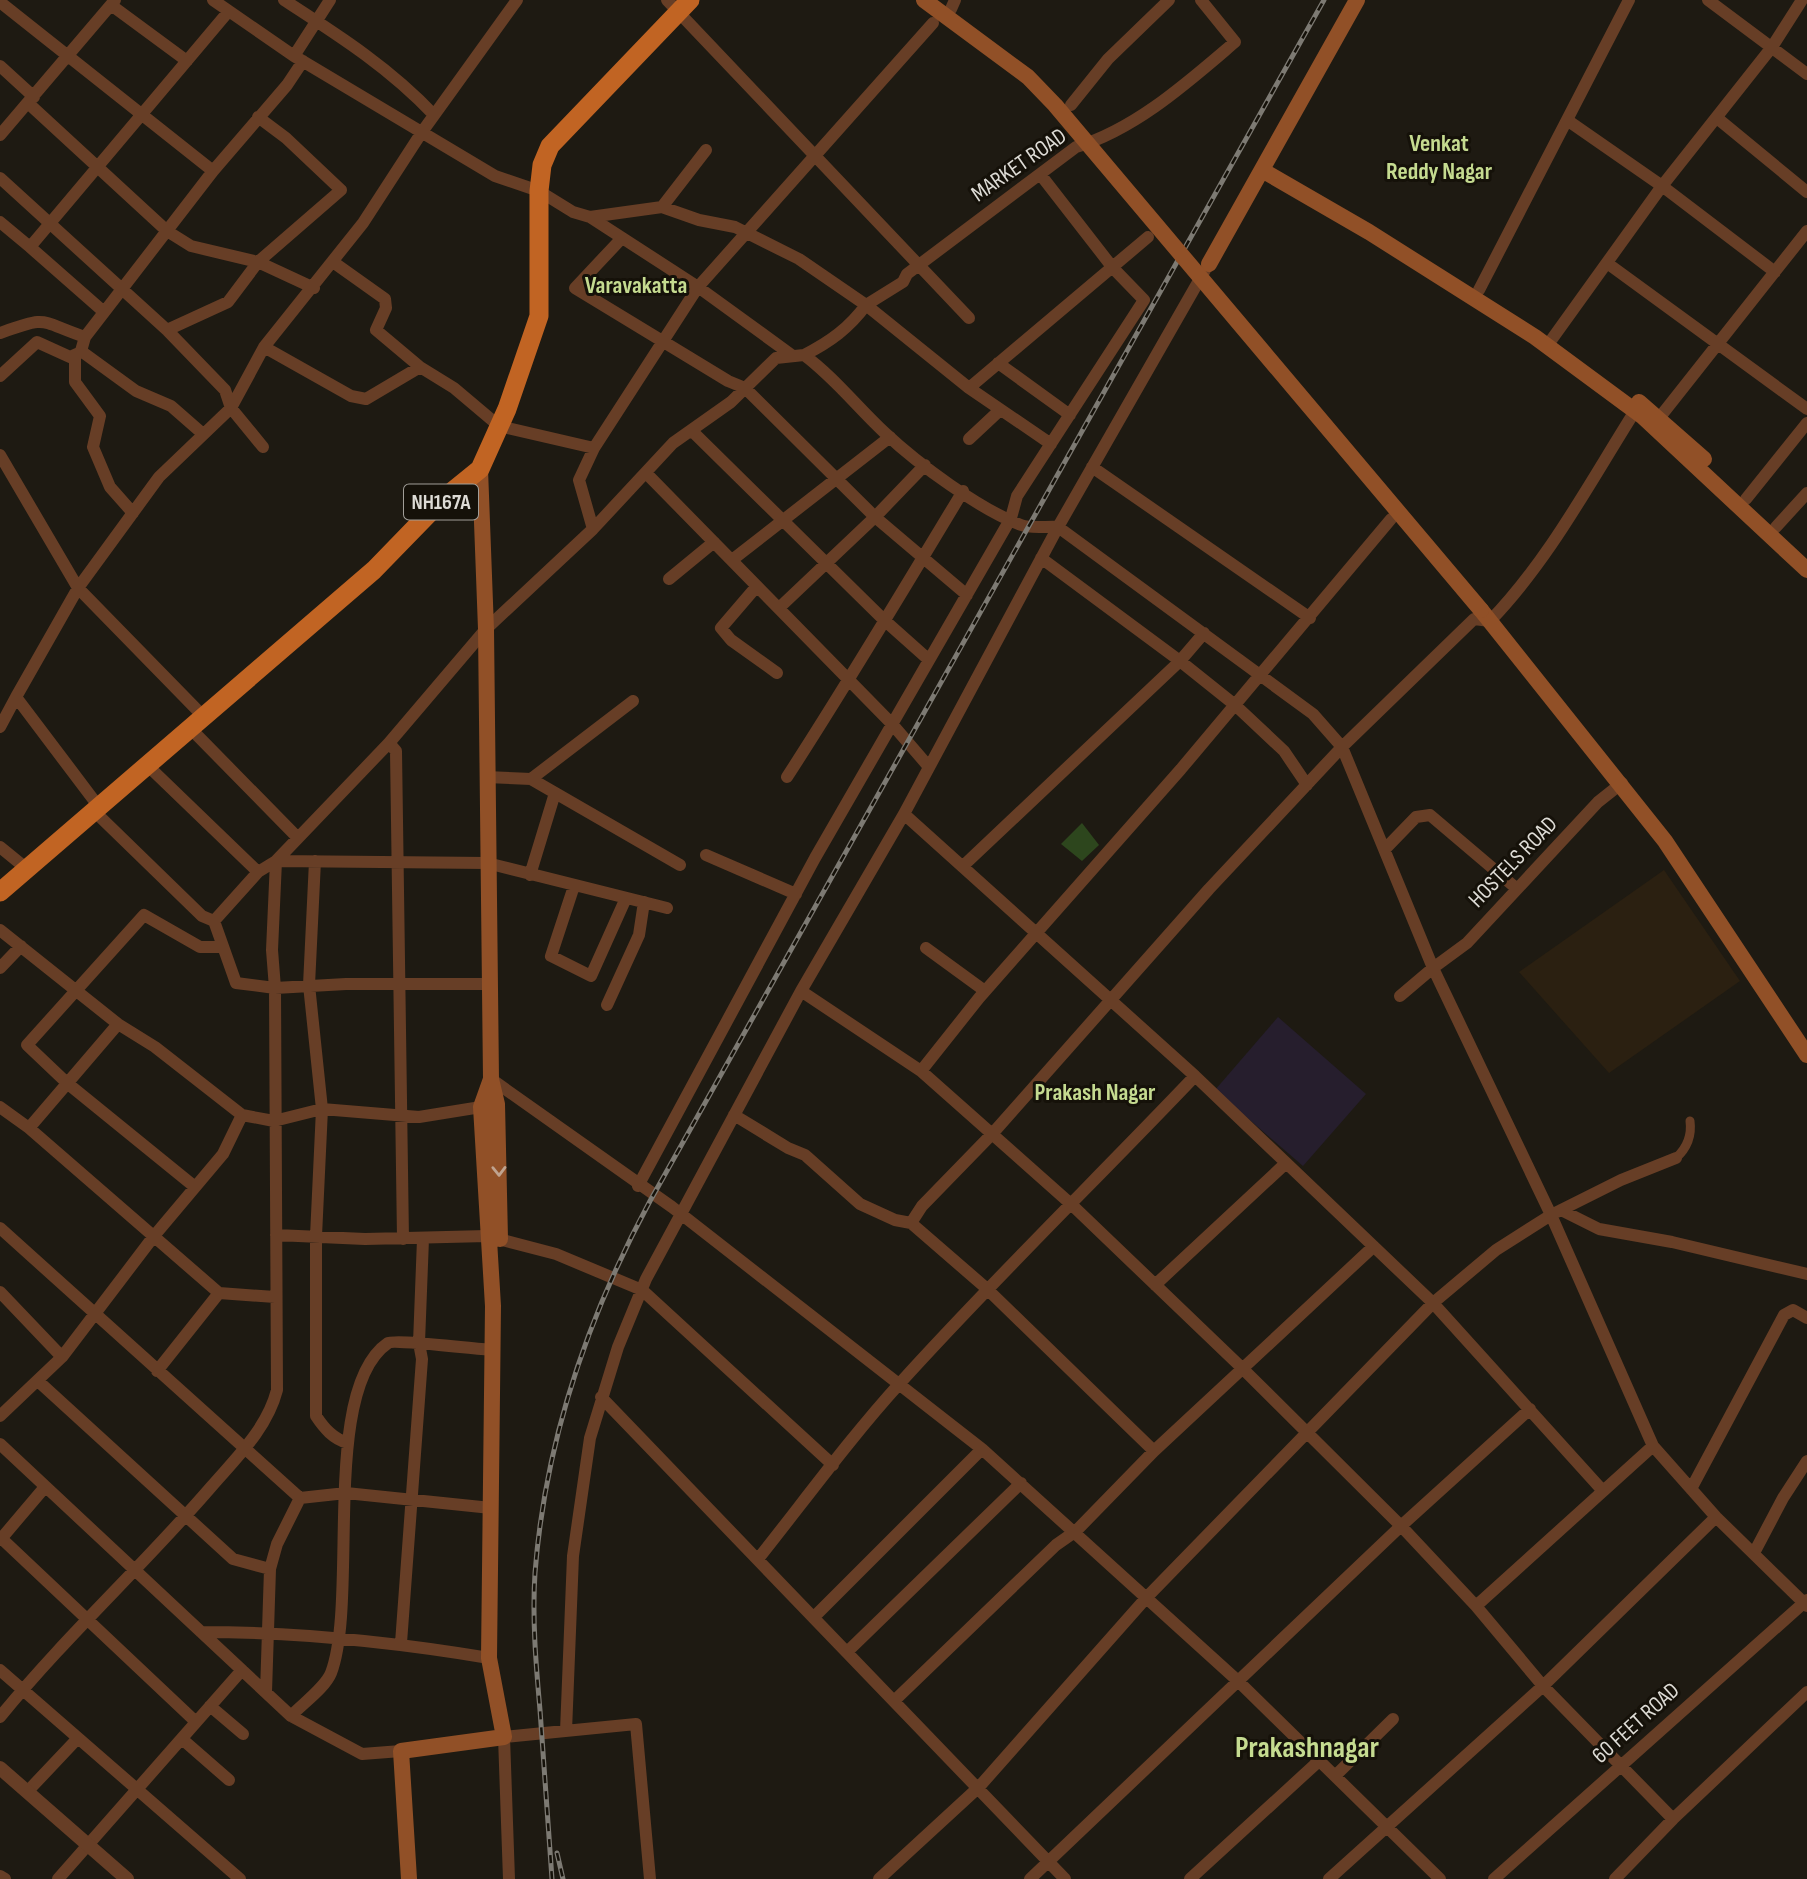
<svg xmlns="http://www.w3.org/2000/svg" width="1807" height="1879" font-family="'Sofia Sans Condensed',sans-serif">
  <rect width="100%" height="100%" fill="#1e1a12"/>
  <!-- industrial -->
  <path fill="#2b2011" d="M1664 870 1740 981 1609 1073 1519 972Z"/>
  <!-- education -->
  <path fill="#261e2d" d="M1278 1017 1366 1094 1303 1166 1215 1090Z"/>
  <!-- green -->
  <path fill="#2d461d" d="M1082 823 1099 845 1082 861 1061 844Z"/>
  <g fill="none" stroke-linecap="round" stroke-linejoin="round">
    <!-- pedestrian -->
    <path stroke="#673e26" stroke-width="9" d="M1676 1158C1687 1148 1692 1136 1690 1121"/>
    <!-- minor -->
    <path stroke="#673e26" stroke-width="12" d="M213 0 294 56 495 176 539 191 573 212 590 217 662 207 699 220 735 227 799 259 866 305C849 328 830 342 804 355
      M284 0C338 35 390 68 434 115
      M667 0 969 318
      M1708 0 1807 74
      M0 2 213 171
      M111 5 187 61
      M951 9 955 0
      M294 56 330 0
      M0 66 34 97
      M28 103 167 231 191 246 258 262 314 288
      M1071 105 1108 59 1169 0
      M1717 118 1807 192
      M1567 120 1662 186 1775 272
      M0 135 115 0
      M0 178 167 330 225 390 231 408 263 447
      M662 207 706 150
      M590 217 698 287 793 356
      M0 222 30 247
      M622 238 575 288 728 381 745 388 875 517 967 595
      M333 262 385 299 386 308 376 330 420 367 454 388 499 426 594 448
      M1607 263 1807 409
      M1479 290 1629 0
      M104 312 30 247 228 12
      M167 330 228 302 258 262 341 190 286 138 258 117
      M0 333C50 315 38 321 85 337L81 351 136 391 171 406 203 434
      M85 337 213 171 287 85 303 61
      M1552 339 1662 186 1772 47 1802 0
      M264 347 351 396 366 399 420 367
      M75 357V382L100 416 93 447 110 487 133 513
      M998 363 1070 415
      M0 376 37 342 70 357 79 353
      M969 388 1148 237
      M1660 417 1807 231
      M692 431 883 619 929 660
      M969 439 1000 410
      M1051 444 969 388 866 305 903 282 907 274 1076 147C1136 129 1188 82 1235 42L1201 0
      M0 455 78 588 204 717
      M1092 467 1310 618
      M646 473 892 724 929 767
      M1746 499 1807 423
      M1776 527 1807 493
      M593 529 579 480 594 448 698 287 933 23
      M1041 558 1180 661 1204 633
      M732 560 890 437
      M669 579 714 542
      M757 586 721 628 731 640 777 673
      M779 608 875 517 925 465
      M16 697 78 588 159 477 231 408 264 347 363 223 422 132 517 0
      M0 727 16 697 99 807
      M190 728 298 838
      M389 743 396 751 403 1239
      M147 765 258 872
      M486 777 531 779 680 865
      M787 777C848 683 905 587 963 491
      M531 779 633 701
      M1622 783 1598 802 1467 943 1433 968 1551 1215 1653 1446 1716 1517 1807 1606
      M904 814 1195 1076 1433 1303 1603 1491
      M0 847 27 869
      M1386 848 1416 817 1430 815 1516 888
      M706 855 796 894
      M276 861 487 863 667 908
      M276 861 272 950 275 988 346 984H489
      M963 866 1180 661 1235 705 1284 751 1307 785
      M530 875 555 793
      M574 886 551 956 591 976 626 898
      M214 921 258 872 276 861 389 743 486 629 593 529 673 443 731 402 776 358 804 355C835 378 857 407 885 433 918 464 979 509 1021 525 1031 529 1048 526 1058 527L1313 714 1342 747 1433 968 1400 996
      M0 930 118 1024 155 1047 242 1115 274 1121 322 1109 309 985 315 861
      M926 948 985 991
      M0 968 21 946
      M801 991 921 1071 1072 1205 1242 1368 1401 1526 1476 1606 1543 1686 1673 1819
      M607 1005 639 935 644 902
      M921 1071 979 998 1181 769 1391 519
      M491 1079 672 1207 982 1449 1238 1681 1440 1879
      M0 1107 29 1128 219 1293 275 1297
      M734 1115 788 1148 805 1155 860 1204 895 1220 911 1223 922 1206 993 1133 1209 889 1342 747 1474 619 1490 621C1549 560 1590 482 1635 411
      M29 1128 118 1024
      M638 1186 815 858 1011 518 1017 496 1144 300 1113 268 1040 174
      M195 1187 67 1083 27 1045 144 915 200 947H222
      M1561 1210 1599 1229 1672 1242 1807 1274
      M911 1223 986 1288 1154 1451
      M0 1228 300 1498
      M276 1235 365 1239 487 1236 556 1254 642 1290 833 1465
      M1155 1285 1285 1164
      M0 1292 62 1357 0 1416
      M62 1357 154 1236 223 1154 242 1115
      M157 1371 219 1293
      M38 1381 233 1559 270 1569
      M601 1397 1065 1879
      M348 1443C333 1439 324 1428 316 1416V1236L322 1109 419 1117 487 1106
      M0 1444 291 1716 362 1754 401 1751
      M1691 1489 1784 1315 1793 1310 1807 1318
      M0 1537 196 1722
      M0 1540 45 1487
      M1754 1553 1783 1498 1807 1461
      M758 1559C805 1500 850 1438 901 1382 996 1277 1097 1179 1195 1076
      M1476 1606 1653 1446
      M814 1617 982 1449
      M201 1632C298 1632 393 1642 489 1658
      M401 1643 422 1359 419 1343 423 1239
      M847 1652 1021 1483
      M0 1670 240 1879
      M266 1692 270 1569 277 1544 300 1498 346 1493 491 1508
      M894 1701 1056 1545 1076 1531 1154 1451 1373 1247
      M210 1706 243 1734
      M291 1716C302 1704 325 1688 331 1673 359 1599 320 1389 388 1343 394 1339 477 1349 493 1350
      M0 1717C66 1636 143 1566 211 1487 236 1458 267 1429 277 1390L275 988 236 983 214 921 202 916 94 811
      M566 1731 573 1556 590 1438 618 1347 646 1279 801 991 904 814 1058 527 1205 270
      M182 1739 229 1780
      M1336 1775 1393 1719
      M27 1792 78 1738
      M0 1876 5 1879
      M58 1879 242 1670
      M509 1879 504 1737 636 1724 650 1879
      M879 1879 979 1787 1147 1597 1433 1303 1496 1250 1551 1215 1621 1180 1676 1158
      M1030 1879 1401 1526 1530 1409
      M1190 1879 1320 1760
      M1329 1879 1543 1686 1716 1517
      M1494 1879 1807 1600
      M1615 1879 1673 1819 1807 1692"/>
    <!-- tertiary -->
    <path stroke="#673e26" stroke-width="14" d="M0 1768 127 1879"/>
    <!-- secondary -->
    <path stroke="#915027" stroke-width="16" d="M1262 170 1369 232 1535 337 1642 416 1807 570
      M1209 264 1357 0
      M1639 402 1704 459
      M480 469 486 629 491 1079 497 1104 500 1239
      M1481 610 1665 841 1807 1055
      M409 1879 401 1751 504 1737 489 1658 493 1306 481 1107 491 1079"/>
    <!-- trunk -->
    <path stroke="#c16423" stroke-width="19" d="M0 892 374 570 443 499 480 469 507 409 539 316V191L542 165 550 146 690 0"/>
    <defs>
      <path id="rail" d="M557 1853 563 1879
        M552 1879C548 1823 544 1766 540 1710 536 1665 532 1618 535 1573 545 1443 588 1316 650 1201L1324 0"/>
    </defs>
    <!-- rail casing -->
    <use href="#rail" stroke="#7d7a73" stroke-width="5"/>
    <!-- rail -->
    <use href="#rail" stroke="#151109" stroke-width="2.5" stroke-dasharray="8" stroke-linecap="butt"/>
    <!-- secondary-bridge -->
    <path stroke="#915027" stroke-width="16" d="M924 0 1028 77 1055 105 1481 610"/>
  </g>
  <!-- one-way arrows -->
  <defs><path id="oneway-chevron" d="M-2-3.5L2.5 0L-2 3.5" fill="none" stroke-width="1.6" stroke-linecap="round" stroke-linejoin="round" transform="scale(1.75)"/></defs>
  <use stroke="#bfa38f" href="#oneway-chevron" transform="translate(499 1171) rotate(89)"/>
  <g text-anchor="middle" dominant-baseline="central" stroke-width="6" stroke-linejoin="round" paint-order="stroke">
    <!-- shield labels -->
    <rect fill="#151109" stroke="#a19e98" stroke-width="2" x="404" y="484.5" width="74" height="35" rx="5"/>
    <g font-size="21" font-weight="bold" fill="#dddbd5">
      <text x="441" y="502">NH167A</text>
    </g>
    <!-- street labels -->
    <g font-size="23" fill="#dddbd5" stroke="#151109">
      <text transform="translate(1019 165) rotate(-35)">MARKET ROAD</text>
      <text transform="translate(1513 862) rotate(-46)">HOSTELS ROAD</text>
      <text transform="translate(1636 1723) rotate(-42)">60 FEET ROAD</text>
    </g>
    <!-- neighbourhood labels -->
    <g font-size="24" font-weight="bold" fill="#c5db90" stroke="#151109">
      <text x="1439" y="143">Venkat<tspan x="1439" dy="28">Reddy Nagar</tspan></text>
      <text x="636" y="285">Varavakatta</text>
      <text x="1095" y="1092">Prakash Nagar</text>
    </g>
    <!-- district labels -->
    <g font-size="30" font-weight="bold" fill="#c5db90" stroke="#151109">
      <text x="1307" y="1748">Prakashnagar</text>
    </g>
  </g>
</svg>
